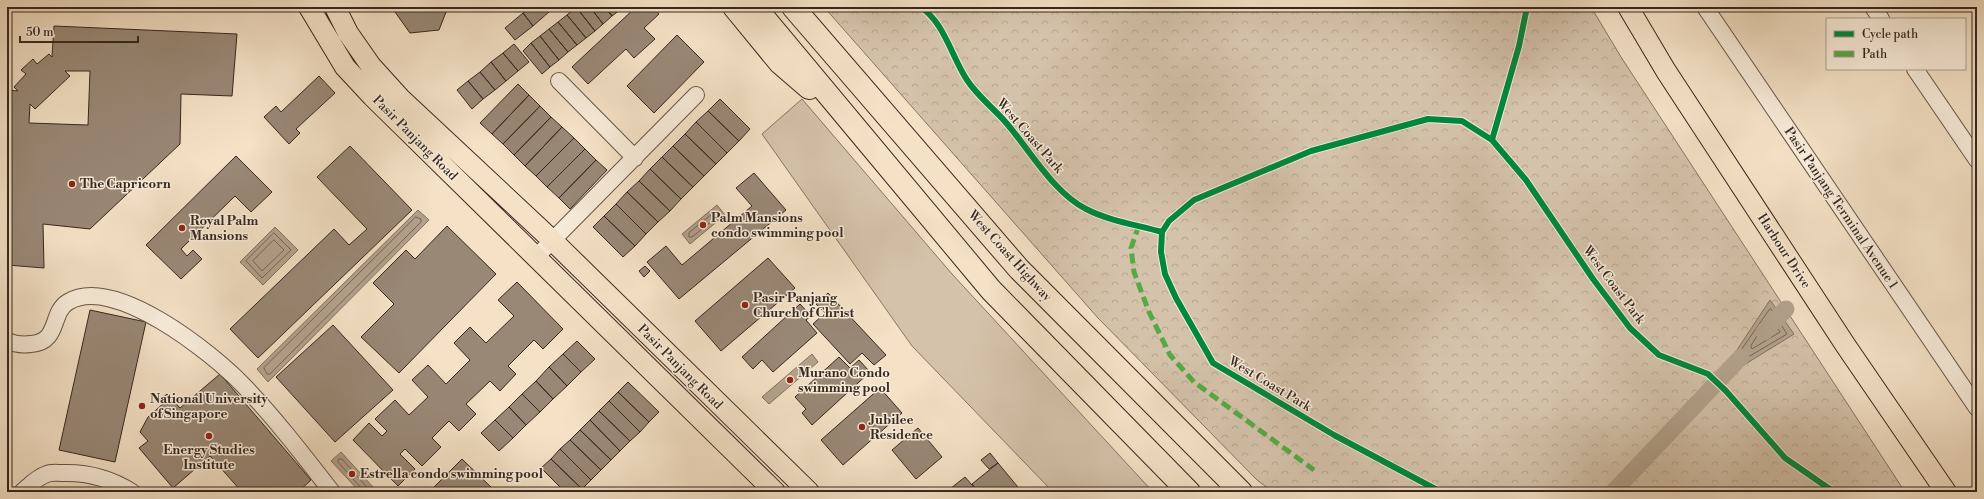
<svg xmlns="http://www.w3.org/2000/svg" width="1984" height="499" font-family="'Libre Bodoni',serif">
  <defs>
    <pattern id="forest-crowns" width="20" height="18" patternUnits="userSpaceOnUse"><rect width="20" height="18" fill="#d4c2aa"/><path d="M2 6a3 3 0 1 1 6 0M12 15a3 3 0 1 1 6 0" fill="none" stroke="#b7a792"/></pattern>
  </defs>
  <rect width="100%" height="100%" fill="#f4e1c6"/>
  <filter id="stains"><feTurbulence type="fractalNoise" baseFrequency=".005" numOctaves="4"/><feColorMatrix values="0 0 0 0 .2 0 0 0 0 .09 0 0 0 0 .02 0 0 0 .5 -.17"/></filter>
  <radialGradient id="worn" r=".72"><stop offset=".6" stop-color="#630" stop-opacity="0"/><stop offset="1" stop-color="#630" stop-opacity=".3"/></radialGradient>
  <!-- grass -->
  <path fill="#d4c2aa" stroke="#857564" d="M802 99 952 274 1153 492H1053L912 346 762 134Z"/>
  <!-- forest -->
  <path fill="url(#forest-crowns)" stroke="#857564" d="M824 7H1591L1621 57 1905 492H1273L1257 480 1098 318Z"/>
  <!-- water -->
  <path fill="#b3a28d" stroke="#817161" d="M717 205 725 215 690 244 682 234Z
    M418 210 429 220 268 382 257 369Z
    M275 227 298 250 263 285 240 262Z
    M1770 300 1794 334 1726 376 1721 369 1733 356Z
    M812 354 818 362 769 404 762 397Z
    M341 452 373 487 368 492H360L331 461Z"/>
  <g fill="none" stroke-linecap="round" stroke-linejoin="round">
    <!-- shore -->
    <path stroke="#746556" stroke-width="1" d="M715 212 718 214V216L692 237H689V233Z
      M416 217 421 219V222L270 374H267L264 368Z
      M274 233 291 250 262 278 246 261Z
      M274 240 284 250 262 271 253 261Z
      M1771 309 1787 334 1733 366 1732 363 1769 310Z
      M1769 318H1772L1780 332 1752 349 1751 346Z
      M339 459H342L366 486V490H363L338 462Z"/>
    <!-- canal -->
    <path stroke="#b3a28d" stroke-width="17" d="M1764 332 1786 309
      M1613 492 1741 357"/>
  </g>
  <!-- building -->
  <path fill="#998876" stroke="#36281f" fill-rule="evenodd" d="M397 7H448L439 30 410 33 395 12Z
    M531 7H547L550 11 533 26 523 13Z
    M547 7H556L550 11Z
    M576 7 595 31 586 38 567 15Z
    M576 7H590L603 24 595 31Z
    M590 7H605L612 16 603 24Z
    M605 7H619L621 9 612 16Z
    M636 7H653L659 14 644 28 655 39 634 58 626 49 588 84 572 67Z
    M523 13 533 26 515 40 505 28Z
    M567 15 586 38 577 45 558 22Z
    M558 22 577 45 568 52 549 29Z
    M54 26 237 34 232 96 181 94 180 144 90 229 43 224 44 268 7 265V90L18 91 14 87 26 74 21 70 33 59 37 64 49 54 52 57ZM65 71H90L88 125 29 123 30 104 35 109 70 76Z
    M549 29 568 52 559 60 540 36Z
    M677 35 704 62 654 113 627 86Z
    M540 36 559 60 550 67 531 43Z
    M531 43 550 67 542 74 523 51Z
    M514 44 529 62 518 71 503 53Z
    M503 53 518 71 506 81 491 62Z
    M491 62 506 81 495 90 480 72Z
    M480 72 495 90 483 99 468 81Z
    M319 76 335 93 296 129 300 133 289 144 264 117 276 106 281 112Z
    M468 81 483 99 472 109 457 90Z
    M518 84 529 95 492 134 480 123Z
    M529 95 540 106 503 144 492 134Z
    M720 99 750 129 739 141 708 111Z
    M540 106 551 117 514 155 503 144Z
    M708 111 739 141 727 153 696 122Z
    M551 117 562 127 525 166 514 155Z
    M696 122 727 153 716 164 685 134Z
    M562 127 574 138 536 176 525 166Z
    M685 134 716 164 704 176 673 146Z
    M574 138 585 149 547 187 536 176Z
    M350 146 412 210 258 358 230 329 334 229 349 245 367 229 317 177Z
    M673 146 704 176 693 187 662 157Z
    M585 149 596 160 559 198 547 187Z
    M236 156 272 192 251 212 235 196 181 249 187 256 193 250 202 259 181 279 146 245Z
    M662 157 693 187 681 199 650 169Z
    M596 160 607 170 570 209 559 198Z
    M650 169 681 199 670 211 639 181Z
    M754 173 786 210 679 299 647 262 666 246 682 265 752 206 736 188Z
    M639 181 670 211 658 222 627 192Z
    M627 192 658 222 646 234 616 204Z
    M616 204 646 234 635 246 604 216Z
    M604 216 635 246 623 257 593 227Z
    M447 226 496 274 399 373 361 337 394 304 373 283 406 250 415 259Z
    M768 258 795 288 721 351 695 321Z
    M645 266 650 271 644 277 639 271Z
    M517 282 563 329 543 349 534 340 508 366 516 374 500 391 490 381 466 404 476 414 459 431 449 421 432 438 441 447 422 466 405 449 400 454 415 469 398 486 353 440 369 423 382 436 387 431 375 419 395 400 409 415 428 397 412 380 428 365 446 384 470 360 454 343 470 327 486 343 514 316 498 300Z
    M828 293 886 355 874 365 862 353 850 364 813 324 825 313 816 304Z
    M800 304 811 316 806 320 817 333 773 372 762 360 753 369 742 357Z
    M90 310 146 322 115 462 59 450Z
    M333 325 393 390 335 442 276 377Z
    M577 341 595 359 581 372 563 354Z
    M563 354 581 372 567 386 549 367Z
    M839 357 850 368 859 360 870 372 812 425 802 413 806 409 795 397Z
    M549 367 567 386 553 399 536 381Z
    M220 374 311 480 298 492H242L210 456 173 488 139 448 148 441 140 432 148 417 164 403 161 399 167 394 180 408Z
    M536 381 553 399 540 412 522 394Z
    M628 382 659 412 649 422 618 392Z
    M880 388 902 413 843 465 821 440Z
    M618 392 649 422 640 432 609 401Z
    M522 394 540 412 526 425 509 407Z
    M609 401 640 432 630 441 599 411Z
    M509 407 526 425 513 438 495 420Z
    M599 411 630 441 620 451 590 420Z
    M495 420 513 438 499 451 481 433Z
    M590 420 620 451 611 460 580 430Z
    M918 428 942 457 916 479 892 450Z
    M580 430 611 460 601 470 570 440Z
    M570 440 601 470 591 480 560 449Z
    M560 449 591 480 582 489 551 459Z
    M990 453 998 463 989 469 981 460Z
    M462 459 492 488 488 492H429Z
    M551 459 582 489 579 492H565L541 468Z
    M998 463 1022 492H979L972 484Z
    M965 477 978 492H946Z"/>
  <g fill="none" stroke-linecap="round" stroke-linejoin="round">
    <defs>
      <path id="minor" d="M1705 7 1977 408
        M1873 7 1881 19
        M1915 69 1977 160
        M559 81 635 158
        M535 258 696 95
        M7 341C14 344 23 345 31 344 60 342 50 313 68 302 114 274 212 353 243 385 275 418 304 456 332 492
        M22 492C29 486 37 477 47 474 51 472 57 473 62 473 88 472 110 478 132 492"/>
      <path id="major" d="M309 7 345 67 372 96 775 492
        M335 7 348 33 371 66 400 98 553 241 809 492
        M1628 7 1666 71 1846 346 1946 492"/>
      <path id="highway" d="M734 7 780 63 809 88
        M755 7 991 290 1189 492
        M793 7 1019 269 1241 492"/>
    </defs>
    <!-- minor casing -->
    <use href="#minor" stroke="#665649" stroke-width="18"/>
    <!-- major casing -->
    <use href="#major" stroke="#36281f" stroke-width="22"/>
    <!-- highway casing -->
    <use href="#highway" stroke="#36281f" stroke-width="24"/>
    <!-- minor -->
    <use href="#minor" stroke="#f8ecda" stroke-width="16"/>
    <!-- major -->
    <use href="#major" stroke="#f4e1c6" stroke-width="20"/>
    <!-- highway -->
    <use href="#highway" stroke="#f4e1c6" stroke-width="22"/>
    <!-- quiet -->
    <path stroke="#55aa43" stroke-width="5" stroke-dasharray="10 5" stroke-linecap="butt" d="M1139 225 1131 248 1134 272 1149 312 1170 355 1194 382 1314 470"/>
    <defs>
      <path id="cycleway" d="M920 7C944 21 952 58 967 80 978 97 995 109 1008 125 1030 151 1055 194 1086 209 1109 221 1138 225 1162 232
        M1492 140 1519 46 1527 7
        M1441 492 1334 435 1213 363 1176 298 1165 274 1161 252 1162 232 1169 221 1194 200 1311 151 1428 119 1462 121 1492 140 1526 180 1593 279 1630 328 1659 355 1708 374 1726 391 1785 458 1834 492"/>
    </defs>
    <!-- cycleway casing -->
    <use href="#cycleway" stroke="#f8ecda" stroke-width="8"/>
    <!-- cycleway -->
    <use href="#cycleway" stroke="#00873e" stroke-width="6"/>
  </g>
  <!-- markers -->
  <g fill="#8f2418" stroke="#f8ecda" stroke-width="1.5">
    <circle cx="72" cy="184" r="4"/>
    <circle cx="703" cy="225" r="4"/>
    <circle cx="182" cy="228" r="4"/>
    <circle cx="745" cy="305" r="4"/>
    <circle cx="790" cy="380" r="4"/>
    <circle cx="142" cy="406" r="4"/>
    <circle cx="862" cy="427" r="4"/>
    <circle cx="209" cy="436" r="4"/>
    <circle cx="352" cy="474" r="4"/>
  </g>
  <g text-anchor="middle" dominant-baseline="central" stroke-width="3" stroke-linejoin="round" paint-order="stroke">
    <!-- street labels -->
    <g font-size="13" fill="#36281f" stroke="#f8ecda">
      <text transform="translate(1030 136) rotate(49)">West Coast Park</text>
      <text transform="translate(415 138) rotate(45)">Pasir Panjang Road</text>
      <text transform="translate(1841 208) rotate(56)">Pasir Panjang Terminal Avenue 1</text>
      <text transform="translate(1784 251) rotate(57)">Harbour Drive</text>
      <text transform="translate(1010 256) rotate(48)">West Coast Highway</text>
      <text transform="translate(1614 285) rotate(53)">West Coast Park</text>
      <text transform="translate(680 367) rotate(45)">Pasir Panjang Road</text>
      <text transform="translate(1270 384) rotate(31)">West Coast Park</text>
    </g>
    <!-- poi labels -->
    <g font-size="13" font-weight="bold" fill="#36281f" stroke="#f8ecda" text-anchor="start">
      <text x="80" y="184">The Capricorn</text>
      <text x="711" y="218">Palm Mansions<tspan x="711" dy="15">condo swimming pool</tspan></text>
      <text x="190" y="221">Royal Palm<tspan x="190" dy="15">Mansions</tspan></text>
      <text x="753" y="298">Pasir Panjang<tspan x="753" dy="15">Church of Christ</tspan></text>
      <text x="798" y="373">Murano Condo<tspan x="798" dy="15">swimming pool</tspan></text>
      <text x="150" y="399">National University<tspan x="150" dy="15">of Singapore</tspan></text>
      <text x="870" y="420">Jubilee<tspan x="870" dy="15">Residence</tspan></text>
      <text x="209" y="450" text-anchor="middle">Energy Studies<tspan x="209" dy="15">Institute</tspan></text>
      <text x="360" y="474">Estrella condo swimming pool</text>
    </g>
  </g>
  <!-- margin -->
  <rect width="1984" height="499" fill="none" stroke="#f4e1c6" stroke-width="24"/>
  <rect x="8" y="8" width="1968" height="483" fill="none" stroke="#36281f" stroke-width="2"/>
  <rect x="12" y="12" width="1960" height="475" fill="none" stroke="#36281f"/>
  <!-- legend -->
  <rect x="1826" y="18" width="140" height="52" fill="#f8ecda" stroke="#aa9e8f"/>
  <rect x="1834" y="31" width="20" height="6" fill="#00873e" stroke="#aa9e8f"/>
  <text x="1862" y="38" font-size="12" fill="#36281f">Cycle path</text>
  <rect x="1834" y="51" width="20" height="6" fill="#55aa43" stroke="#aa9e8f"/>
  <text x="1862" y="58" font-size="12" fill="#36281f">Path</text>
  <!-- scale -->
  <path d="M20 36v6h118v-6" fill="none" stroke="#36281f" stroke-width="2"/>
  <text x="26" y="36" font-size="12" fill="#36281f" stroke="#f8ecda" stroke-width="3" paint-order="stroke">50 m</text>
  <rect width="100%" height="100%" filter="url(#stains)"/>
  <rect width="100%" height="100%" fill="url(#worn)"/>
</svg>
